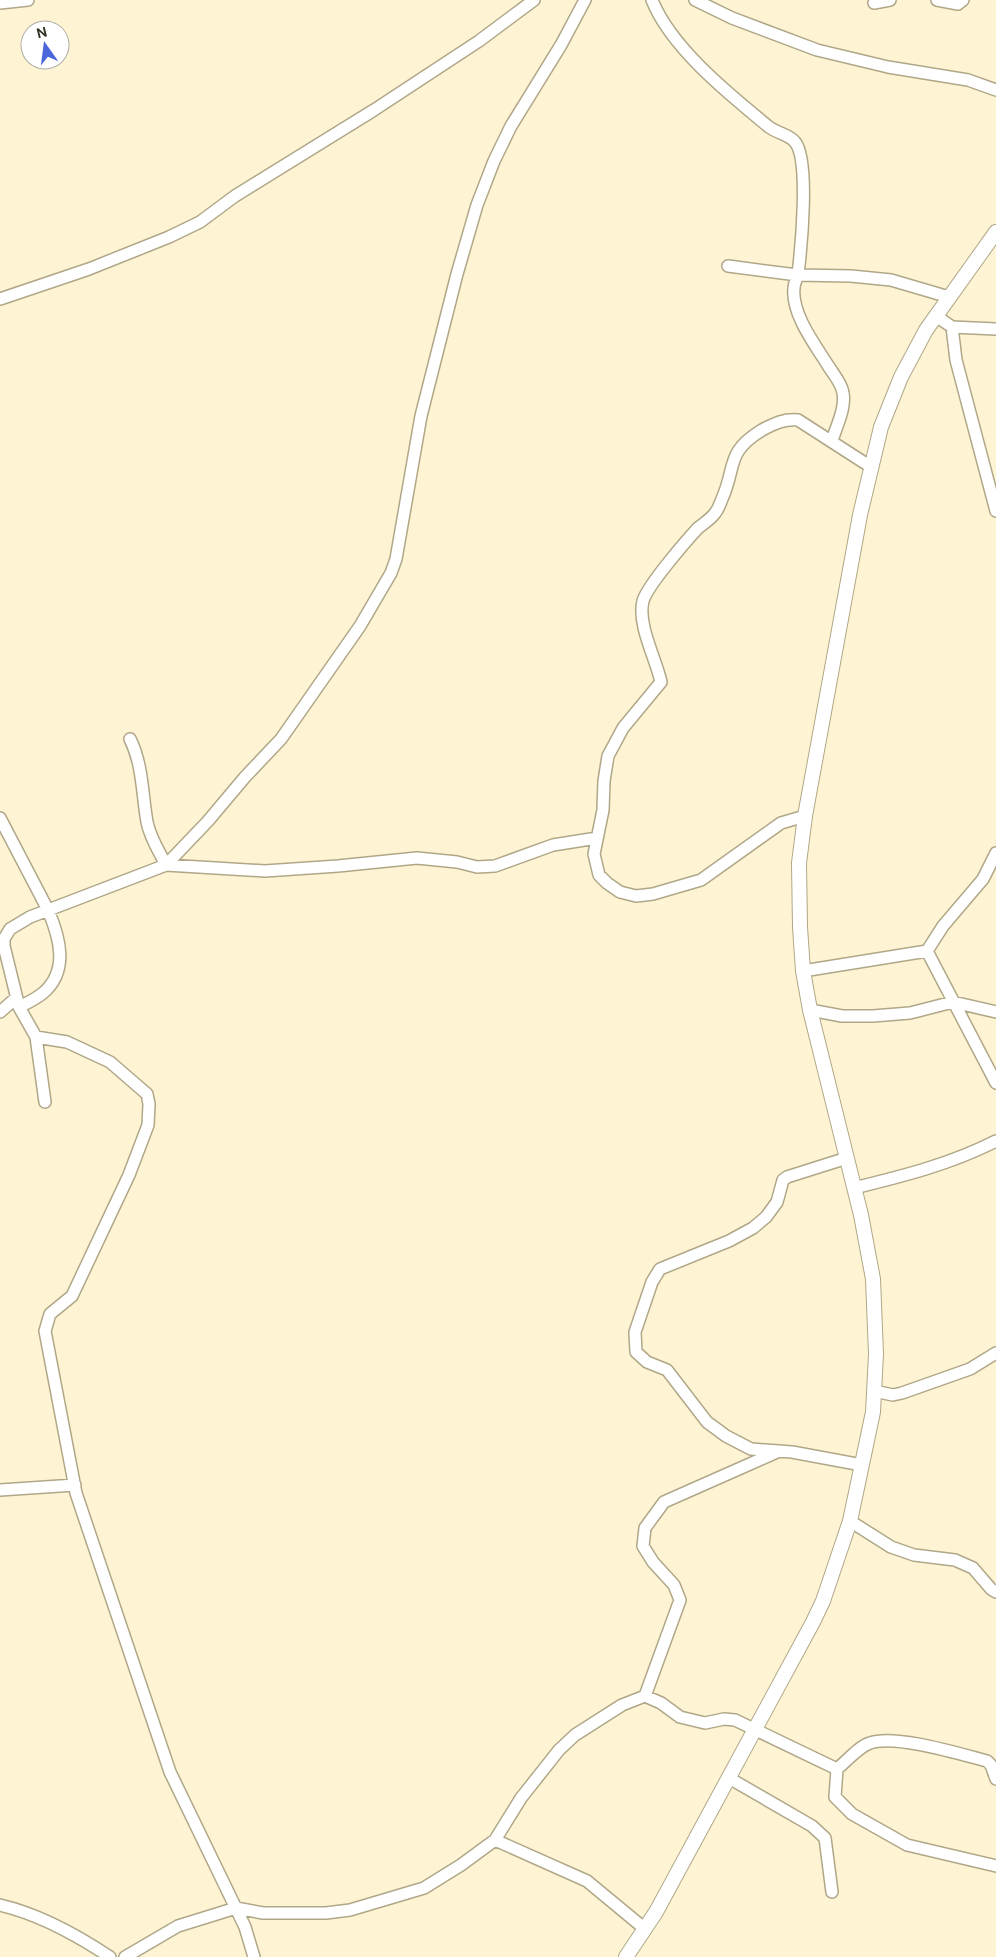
<svg xmlns="http://www.w3.org/2000/svg" width="996" height="1957" font-family="'DM Sans',sans-serif">
  <rect width="100%" height="100%" fill="#fef4d3"/>
  <g fill="none" stroke-linecap="round" stroke-linejoin="round">
    <defs>
      <path id="minor" d="M652 0C671 48 730 95 769 127 777 133 790 135 795 142 810 160 801 249 798 274 797 279 794 283 794 288 791 314 816 346 829 367 834 375 842 384 843 393 846 408 836 427 832 441
        M695 0 732 18 817 50 888 67 968 80 996 90
        M937 0 958 4 963 0
        M0 3 28 0
        M874 3 890 0
        M728 266 797 275 851 276 891 280 949 297
        M0 299 89 269 169 237 200 222 235 196 374 110 479 41 534 0
        M936 316 952 327 996 329
        M952 327 956 360 996 511
        M130 739C143 765 142 794 147 822 150 838 159 851 166 865
        M805 816 781 823 701 880 653 894 636 896 620 892 607 883 599 875 594 854 603 810 604 781 608 756 623 728 661 682C656 659 637 624 643 601 647 586 686 541 698 528 704 523 711 519 715 513 718 510 720 504 722 499 737 465 725 453 762 430 775 423 784 419 798 420L871 467
        M0 818 48 910C60 938 69 971 43 993 36 999 27 1003 19 1007
        M166 865 208 821 245 777 281 739 360 626 391 573 396 559 421 416 457 274 477 205 494 161 511 126 561 45 585 0
        M927 951 943 926 983 879 996 853
        M803 971 927 951 996 1083
        M810 1010 842 1016H873L910 1013 953 1002 996 1012
        M0 1012 16 998
        M36 1037 67 1042 110 1062 147 1094 149 1104 148 1125 129 1175 72 1296 50 1314 45 1331 76 1493 170 1772 245 1927 254 1957
        M45 1102 36 1037 19 1007 4 946V939L10 929 30 917 166 865 265 871 338 866 417 858 457 862 477 867 495 866 553 845 597 838
        M847 1158 787 1177 783 1180 777 1202 766 1217 753 1228 729 1241 660 1269 652 1282 635 1332 636 1352 647 1362 667 1370 707 1422 726 1436 751 1449 792 1452 862 1465
        M854 1188C903 1176 951 1164 996 1141
        M874 1391 893 1395 902 1393 970 1369 996 1353
        M0 1490 75 1485
        M850 1521 891 1547 914 1555 955 1560 973 1568 991 1589 996 1592
        M645 1696 680 1600 674 1585 653 1562 643 1546 645 1528 664 1502 777 1452
        M837 1769C847 1761 858 1747 870 1743 895 1734 960 1754 987 1761L991 1765 996 1779
        M729 1778 812 1826 825 1838 832 1892
        M495 1840 587 1881 645 1929
        M0 1905C39 1914 77 1935 110 1957
        M125 1957 178 1926 236 1908 263 1913H326L350 1910 424 1888 461 1865 495 1840 521 1798 559 1750 575 1735 622 1705 645 1696 661 1703 680 1717 705 1723 724 1719 735 1720 837 1769 835 1797 852 1814 907 1845 996 1866"/>
      <path id="major" d="M626 1957 656 1912 813 1622 823 1601 850 1521 873 1412 876 1354 873 1279 861 1215 810 1010 803 971 800 927 799 863 805 816 860 515 881 427 901 377 926 330 996 232"/>
    </defs>
    <!-- minor casing -->
    <use href="#minor" stroke="#b0a788" stroke-width="14"/>
    <!-- major casing -->
    <use href="#major" stroke="#b0a788" stroke-width="16"/>
    <!-- minor -->
    <use href="#minor" stroke="#fff" stroke-width="11"/>
    <!-- major -->
    <use href="#major" stroke="#fff" stroke-width="14"/>
  </g>
  <!-- north arrow -->
  <g transform="translate(45 45) rotate(346)"><circle r="24" fill="#ffffff" stroke="#aeada7"/>
  <path d="M0-4L9 19L0 12L-9 19Z" fill="#4c67db"/>
  <text y="-8" font-size="14" font-weight="bold" text-anchor="middle" fill="#353124">N</text>
  </g>
</svg>
